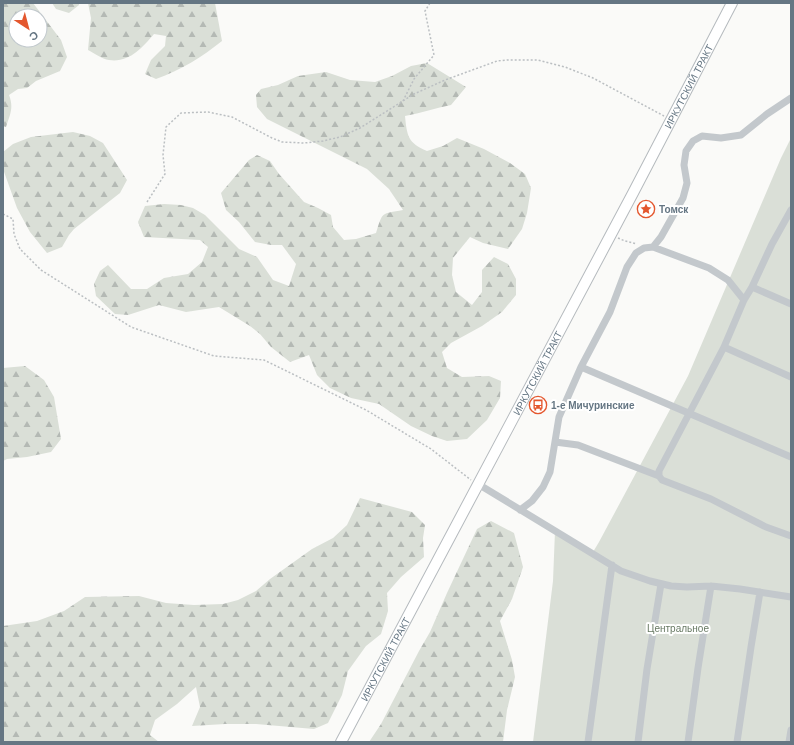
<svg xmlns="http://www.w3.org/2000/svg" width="794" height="745" font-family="Helvetica,sans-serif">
  <defs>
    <pattern id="forest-firs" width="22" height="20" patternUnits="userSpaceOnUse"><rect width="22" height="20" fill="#dadfd7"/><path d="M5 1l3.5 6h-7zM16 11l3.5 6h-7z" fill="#b4b9b4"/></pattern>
  </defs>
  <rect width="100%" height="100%" fill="#fafaf8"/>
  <!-- green -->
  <path fill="#dadfd7" d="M791 138V742H533L553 581 555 531 593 552 599 542 688 376 781 158Z"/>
  <!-- forest -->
  <path fill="url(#forest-firs)" fill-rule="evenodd" d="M3 3H33L61 40 67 57 60 71 36 81 27 88 18 89 9 95C14 108 10 114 6 127L3 126ZM16 16H40V40H16Z
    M52 3H79V5L69 13 56 9Z
    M88 3H215L222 41C202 57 181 70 156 79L145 74 151 60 165 46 166 36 154 34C142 48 129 63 109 60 102 59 94 53 88 50L91 18Z
    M427 63 466 87 451 105C436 108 421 113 405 116 407 136 408 143 427 151L443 146 457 138 484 149 510 163 525 174 531 188 527 213 522 229 508 249 483 243 470 237 453 258 452 275 456 292 472 305 482 292V270L494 257 508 264 516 279V295L502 312 482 326 451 343 442 352 447 368 462 377 489 376 501 381 500 398 487 420 467 439 447 441 432 436 411 426 379 404 351 398 330 388 317 375 309 355 290 362 271 347 260 334 250 326 219 307 186 312 159 305 128 315 115 314 96 296 94 284 100 271 108 265 131 289H147L164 278 188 274 202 262 208 247 200 240 144 237 138 222 145 206 164 204 181 205 193 208 205 215 239 249 257 257 273 280 289 286 296 264 282 245H271L255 242 239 222 226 210 221 193 249 160 257 155 270 161 279 174 304 202 318 208 331 215 333 227 344 240 356 239 376 233C383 211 381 214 403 210L389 189 367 169 267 119 257 107 256 95 261 89 278 85 298 76 326 72 350 80 375 82 392 76 411 66Z
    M73 132 90 136 103 143 127 180 120 193 74 229 69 235 62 247 47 253 30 232 17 208 3 169V152L13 144 31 137Z
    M25 366 44 380 54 397 61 439 51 452 27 457 7 459 3 461V368Z
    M360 498 412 512 425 525 423 538 424 557 401 577 387 593 388 611 381 634 366 646 348 671 342 695 328 723 314 729 256 724H225L192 726 200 707 196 687 177 704 155 720 150 735 159 742H3V626L37 621 64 611 85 597 139 596 166 603 194 605 223 604 238 600 256 591 270 579 312 549 333 538 347 525Z
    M491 521 514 533 523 567 512 599 500 621 512 660 515 677 507 710 503 742H369L381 724 419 651 430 632 447 593 477 529Z"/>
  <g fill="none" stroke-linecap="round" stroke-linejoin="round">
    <defs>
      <g id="primary">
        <path id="s1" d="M341 742 633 193 732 3"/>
      </g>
    </defs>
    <!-- primary casing -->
    <use href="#primary" stroke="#b5babe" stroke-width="12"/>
    <!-- path -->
    <path stroke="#bbbfc2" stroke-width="1.5" stroke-dasharray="2 2" stroke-linecap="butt" d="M403 101 414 79 434 55 425 11 430 3
      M147 202 165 174 163 155 166 127 181 113 208 112 232 117 272 138 282 142 304 143 323 141 340 137 360 128 414 94 445 80 497 61 507 60H538L565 67 593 78 664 116
      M3 214 13 219 14 234 20 249 41 270 131 327 214 356 264 360 366 410 431 449 471 480
      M618 238 625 241 637 244"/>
    <!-- street -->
    <path stroke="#c3c8cc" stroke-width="7" d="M653 247 661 237 683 198 687 183 684 165 686 151 693 141 702 136 721 138 741 135 767 114 791 98
      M752 287 791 304
      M724 347 791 377
      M581 367 791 457
      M555 442 578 445 659 476 662 480 711 499 766 527 791 536
      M659 476V471L724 347 744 300 752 287 772 244 791 210
      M478 484 621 571 650 581 671 586 687 587 711 586 740 589 791 597
      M520 510 532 501 543 487 550 472 559 417 581 367 610 312 627 267 636 253 644 248 653 247 709 268 728 280 744 300
      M588 742 612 565
      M638 742 647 669 661 584
      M688 742 698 668 711 586
      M737 742 751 647 760 592
      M789 742 791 730"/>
    <!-- primary -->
    <use href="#primary" stroke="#fff" stroke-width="10"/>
  </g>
  <!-- icons -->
  <defs>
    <symbol id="sight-ring" viewBox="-11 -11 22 22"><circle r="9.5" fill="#fff" stroke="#e4572e" stroke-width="1.5"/><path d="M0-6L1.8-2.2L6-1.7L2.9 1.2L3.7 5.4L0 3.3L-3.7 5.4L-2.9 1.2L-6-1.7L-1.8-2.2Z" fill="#e4572e"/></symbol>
    <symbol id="bus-ring" viewBox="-11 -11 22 22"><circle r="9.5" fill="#fff" stroke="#e4572e" stroke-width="1.5"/><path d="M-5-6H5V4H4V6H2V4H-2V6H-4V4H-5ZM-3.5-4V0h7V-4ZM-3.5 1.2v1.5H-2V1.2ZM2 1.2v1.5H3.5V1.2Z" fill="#e4572e"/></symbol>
  </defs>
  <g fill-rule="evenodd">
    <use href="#sight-ring" x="636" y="199" width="20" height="20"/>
    <use href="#bus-ring" x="528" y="395" width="20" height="20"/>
  </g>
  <g text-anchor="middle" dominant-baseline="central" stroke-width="4" stroke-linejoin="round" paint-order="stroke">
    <!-- street labels -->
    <g font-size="10" fill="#657683" stroke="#fff">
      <text stroke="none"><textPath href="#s1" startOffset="742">ИРКУТСКИЙ ТРАКТ</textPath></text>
      <text stroke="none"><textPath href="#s1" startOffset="418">ИРКУТСКИЙ ТРАКТ</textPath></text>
      <text stroke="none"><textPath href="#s1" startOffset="94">ИРКУТСКИЙ ТРАКТ</textPath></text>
    </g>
    <!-- poi labels -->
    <g font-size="10" font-weight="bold" fill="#657683" stroke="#fff" text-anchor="start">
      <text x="659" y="209">Томск</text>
      <text x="551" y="405">1-е Мичуринские</text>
    </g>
    <!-- park labels -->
    <g font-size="10" fill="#687a64" stroke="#fff">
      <text x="678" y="628">Центральное</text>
    </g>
  </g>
  <!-- border -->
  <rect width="794" height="745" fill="none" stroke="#657683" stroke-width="8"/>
  <!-- north arrow -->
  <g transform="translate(28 28) rotate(144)"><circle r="19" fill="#ffffff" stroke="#c1c8cd"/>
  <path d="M0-3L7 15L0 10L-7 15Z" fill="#e4572e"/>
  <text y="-6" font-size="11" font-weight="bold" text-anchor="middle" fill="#657683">С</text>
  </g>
</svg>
